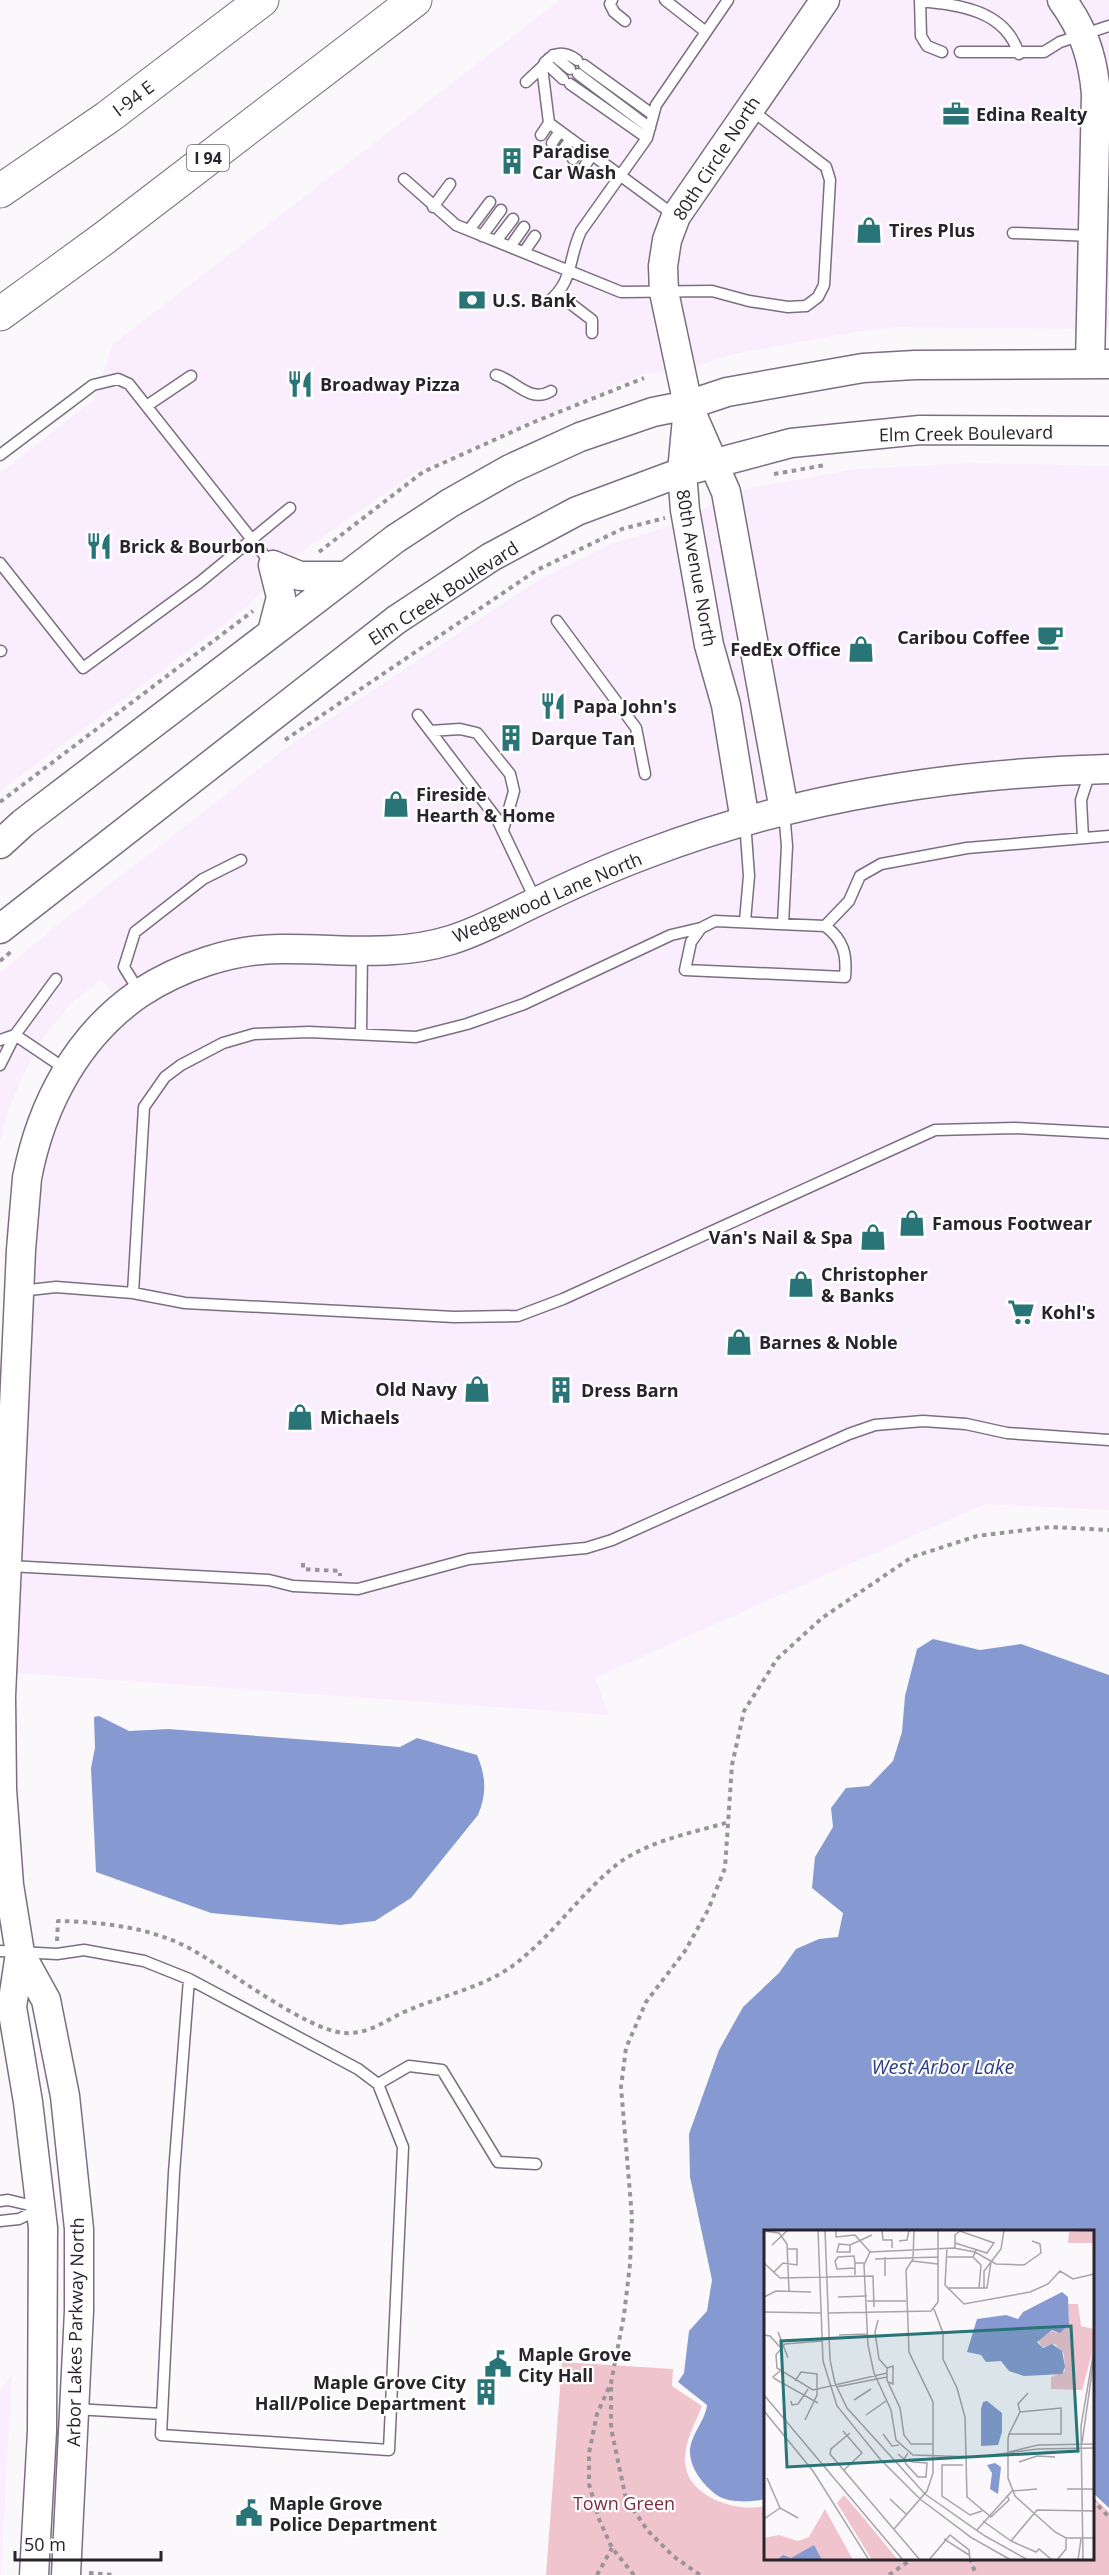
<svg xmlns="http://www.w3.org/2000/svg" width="1109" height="2575" font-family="'Open Sans',sans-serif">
  <rect width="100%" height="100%" fill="#fbf8fc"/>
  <!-- built -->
  <path fill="#faeefe" d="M560 0H1109V329L896 327 855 332 734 354 681 371 643 374 420 469 294 557 247 607 0 791V473L93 400 113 344Z
    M972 463 1109 466V1510L985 1504 595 1678 609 1715 1 1672 31 1155 123 1006 101 979 70 1005 45 1036 25 1071 9 1109 0 1142V973L57 925 286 748 537 581 613 543 655 531 749 488 857 469Z
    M12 2374 1 2575H0V2390Z"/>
  <!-- green -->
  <path fill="#f0c4cd" d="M562 2362 673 2369 672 2386 702 2406C695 2424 685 2440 685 2460 685 2497 737 2513 765 2506L766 2558H1092L1093 2497 1109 2512V2575H546Z"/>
  <!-- water -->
  <path fill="#869ad1" d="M933 1639 980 1650 1021 1644 1109 1675V2508L1093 2493 1092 2232H766L765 2499C753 2502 732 2503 720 2497 705 2488 690 2469 690 2452 690 2435 705 2422 707 2405L678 2382 684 2373 689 2331 707 2311 712 2280 690 2177 689 2134 719 2050 743 2007 779 1973 796 1949 819 1939 838 1937 843 1913 812 1888 815 1857 833 1827 831 1808 846 1788 869 1786 893 1761 902 1732 905 1696 917 1649Z
    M99 1716 129 1731 168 1729 400 1747 417 1738 477 1755C486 1776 487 1794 478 1815L411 1898 375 1921 340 1925 211 1913 96 1872 91 1768 95 1748 94 1717Z"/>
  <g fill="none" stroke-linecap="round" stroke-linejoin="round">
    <defs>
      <path id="lane" d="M612 0 610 4 614 12 625 21
        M665 0 706 32
        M920 0 921 36 927 46 942 52
        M920 1C960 5 1005 10 1019 54
        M960 52H1044L1060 42 1109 26
        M553 55 570 69
        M577 60C563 50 551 52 542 67L549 123 674 215
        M545 62 563 79
        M584 65 652 114
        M578 74 650 128
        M526 82 542 67
        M570 84 647 138
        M541 135 549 123
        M552 143 560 131
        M562 151 571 139
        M573 159 581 147
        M584 167 592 155
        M404 179 456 225 621 292 712 291 749 301 788 307 806 306 818 297 824 285 830 180 826 167 750 109
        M433 207 450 184
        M469 230 490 202
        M1013 233 1093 236
        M482 236 501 210
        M496 241 513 219
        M510 247 524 227
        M524 252 535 236
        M558 294 592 320V333
        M548 302C574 282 568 258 581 231L647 138 656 105 728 0
        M496 375C515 380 530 404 551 391
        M148 405 191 376
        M0 455 93 385 118 379 129 384 272 565
        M0 563 83 668 200 582 290 508
        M557 621 636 728 645 774
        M0 651H1
        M418 715 497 819 536 901
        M430 731 460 729 477 733 510 774 514 791 503 830
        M1083 838 1081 800 1090 772
        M745 921 749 876 745 821
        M783 924 787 846 784 811
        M701 928 691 942 685 970 845 977C847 955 844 940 825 926
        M140 993 124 967 135 932 203 879 241 860
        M361 1034 362 952
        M0 1040 15 1035 67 1070
        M0 1065 15 1035 56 979
        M20 1291 56 1287 133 1293 185 1303 454 1317 518 1316 563 1299 935 1130 1015 1128 1109 1133
        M133 1293 144 1107 165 1077 181 1065 223 1043 254 1034 309 1032 416 1037 467 1024 524 1004 671 935 701 928 715 921 825 926 849 901 860 876 881 864 967 848 1109 836
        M9 1566 269 1580 293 1586 358 1589 469 1559 586 1548 612 1540 849 1434 875 1425 923 1421 966 1424 1007 1433 1109 1440
        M0 1951 57 1954 84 1950 144 1961 189 1979 358 2069 378 2084 403 2147 389 2450 161 2435 174 2173 189 1979
        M378 2084 409 2066 442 2070 498 2162 536 2164
        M0 2201 8 2200 42 2208 19 2219 0 2221
        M75 2409 162 2414"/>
      <path id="secondary" d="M1062 0C1084 30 1093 58 1096 94L1090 364
        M688 407 682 472 685 510 709 645 726 705 745 821
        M273 565 300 576H345
        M272 632 281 597 273 565
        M784 810 726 492 688 405 664 292 663 266 667 240 676 216 825 0
        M0 844 23 823 395 539 450 503 510 469 580 437 653 412 688 405 727 392 863 368 915 365 1109 364
        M0 929 396 620 491 557 577 511 682 472 791 443 920 430 1109 431
        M20 1953 46 2000 65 2096 79 2229V2311L66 2575
        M34 2575 42 2431 43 2228 28 2102 12 2007 20 1953 9 1885 2 1789 1 1696 21 1250 27 1178C41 1105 77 1036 140 993 180 967 232 949 280 949 340 948 392 958 451 940 481 931 508 915 536 902 573 884 611 867 649 853 796 797 953 773 1109 769"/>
      <path id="highway" d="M0 191 108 117 262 0
        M0 314 103 239 415 0"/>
    </defs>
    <!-- lane casing -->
    <use href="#lane" stroke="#7b6e80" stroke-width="13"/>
    <!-- secondary casing -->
    <use href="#secondary" stroke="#7b6e80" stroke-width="31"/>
    <!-- highway casing -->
    <use href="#highway" stroke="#7b6e80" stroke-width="35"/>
    <!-- path -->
    <path stroke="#98949a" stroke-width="4" stroke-dasharray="4.5 4.5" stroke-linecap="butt" d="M774 474 826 465
      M319 552 423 472 534 422 644 378
      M285 740 537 570 622 529 665 518
      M0 802 253 611
      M0 961 13 950
      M303 1563V1569L340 1571V1576
      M57 1941 58 1921C102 1922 149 1927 189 1948 226 1968 306 2030 344 2033 370 2035 388 2018 411 2009 443 1996 482 1987 511 1967 550 1939 578 1896 615 1866 646 1841 692 1833 729 1822
      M611 2387V2428L626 2499 648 2531 673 2556 700 2575
      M1092 2499 1109 2517
      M970 2558 976 2575
      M89 2573 115 2575
      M597 2575 612 2548
      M634 2575 612 2548 599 2519 589 2484V2453L597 2414 611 2383 624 2315 630 2264 632 2217 621 2087 626 2048 646 2002 685 1951 708 1910 725 1868 732 1765 744 1711 777 1659 822 1618 912 1557 977 1536 1050 1527 1109 1530
      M889 2575 913 2558"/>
    <!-- lane -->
    <use href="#lane" stroke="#fff" stroke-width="10"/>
    <!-- secondary -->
    <use href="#secondary" stroke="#fff" stroke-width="28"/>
    <!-- highway -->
    <use href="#highway" stroke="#fff" stroke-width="33"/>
  </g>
  <!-- icons -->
  <defs>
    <symbol id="office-bare" viewBox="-9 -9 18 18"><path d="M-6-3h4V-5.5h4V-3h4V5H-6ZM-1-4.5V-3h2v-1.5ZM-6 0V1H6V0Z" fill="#297476" stroke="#fff" stroke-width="2.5" paint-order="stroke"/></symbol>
    <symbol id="building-bare" viewBox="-9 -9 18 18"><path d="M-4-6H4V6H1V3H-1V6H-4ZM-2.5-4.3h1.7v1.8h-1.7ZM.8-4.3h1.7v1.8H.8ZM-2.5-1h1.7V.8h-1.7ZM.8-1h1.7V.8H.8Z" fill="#297476" stroke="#fff" stroke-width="2.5" paint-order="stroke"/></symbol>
    <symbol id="shop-bare" viewBox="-9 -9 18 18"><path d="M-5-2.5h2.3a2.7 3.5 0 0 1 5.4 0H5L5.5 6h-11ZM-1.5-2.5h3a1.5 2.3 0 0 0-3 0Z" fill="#297476" stroke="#fff" stroke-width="2.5" paint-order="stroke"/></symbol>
    <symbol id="bank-bare" viewBox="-9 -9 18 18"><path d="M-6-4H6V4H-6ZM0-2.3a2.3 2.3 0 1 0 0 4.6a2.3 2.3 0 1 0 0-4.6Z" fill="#297476" stroke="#fff" stroke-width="2.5" paint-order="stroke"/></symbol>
    <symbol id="restaurant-bare" viewBox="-9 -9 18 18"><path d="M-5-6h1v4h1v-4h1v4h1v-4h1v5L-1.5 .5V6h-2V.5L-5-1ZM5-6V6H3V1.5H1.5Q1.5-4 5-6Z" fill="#297476" stroke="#fff" stroke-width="2.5" paint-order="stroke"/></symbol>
    <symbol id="cafe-bare" viewBox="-9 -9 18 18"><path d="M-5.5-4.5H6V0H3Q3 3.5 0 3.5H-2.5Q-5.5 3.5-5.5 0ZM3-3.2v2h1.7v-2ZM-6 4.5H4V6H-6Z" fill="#297476" stroke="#fff" stroke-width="2.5" paint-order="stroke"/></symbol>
    <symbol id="supermarket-bare" viewBox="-9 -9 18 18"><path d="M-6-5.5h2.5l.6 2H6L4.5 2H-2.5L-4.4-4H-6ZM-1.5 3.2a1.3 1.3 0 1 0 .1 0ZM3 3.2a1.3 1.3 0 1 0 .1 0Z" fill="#297476" stroke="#fff" stroke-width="2.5" paint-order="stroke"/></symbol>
    <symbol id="civic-bare" viewBox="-9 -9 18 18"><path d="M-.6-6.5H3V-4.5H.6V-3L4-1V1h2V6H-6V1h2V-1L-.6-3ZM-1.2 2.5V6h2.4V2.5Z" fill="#297476" stroke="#fff" stroke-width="2.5" paint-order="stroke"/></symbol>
  </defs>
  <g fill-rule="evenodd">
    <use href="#office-bare" x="937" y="95" width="38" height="38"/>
    <use href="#building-bare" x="493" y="142" width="38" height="38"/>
    <use href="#shop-bare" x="850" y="211" width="38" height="38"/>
    <use href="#bank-bare" x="453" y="281" width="38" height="38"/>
    <use href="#restaurant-bare" x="281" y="365" width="38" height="38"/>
    <use href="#restaurant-bare" x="80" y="527" width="38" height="38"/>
    <use href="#cafe-bare" x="1031" y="618" width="38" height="38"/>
    <use href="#shop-bare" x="842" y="630" width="38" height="38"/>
    <use href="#restaurant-bare" x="534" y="687" width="38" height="38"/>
    <use href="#building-bare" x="492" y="719" width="38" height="38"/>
    <use href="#shop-bare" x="377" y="785" width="38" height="38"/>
    <use href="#shop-bare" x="893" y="1204" width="38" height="38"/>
    <use href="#shop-bare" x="854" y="1218" width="38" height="38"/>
    <use href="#shop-bare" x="782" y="1265" width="38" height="38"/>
    <use href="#supermarket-bare" x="1002" y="1293" width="38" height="38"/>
    <use href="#shop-bare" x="720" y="1323" width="38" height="38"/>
    <use href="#shop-bare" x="458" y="1370" width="38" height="38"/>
    <use href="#building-bare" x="542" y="1371" width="38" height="38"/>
    <use href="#shop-bare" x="281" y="1398" width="38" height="38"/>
    <use href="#civic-bare" x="479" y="2345" width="38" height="38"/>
    <use href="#building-bare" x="467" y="2373" width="38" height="38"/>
    <use href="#civic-bare" x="230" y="2494" width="38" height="38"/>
  </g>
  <g text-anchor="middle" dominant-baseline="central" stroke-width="4.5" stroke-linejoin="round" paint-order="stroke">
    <!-- shield labels -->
    <rect fill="#fff" stroke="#69656b" stroke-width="1.5" x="187" y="145" width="42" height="26" rx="4.5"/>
    <g font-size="16" font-weight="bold" fill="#29232b">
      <text x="208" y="158">I 94</text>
    </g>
    <!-- street labels -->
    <g font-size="18" fill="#29232b" stroke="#fff">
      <text transform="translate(133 98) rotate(-37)">I-94 E</text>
      <text transform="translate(716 158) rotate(-57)">80th Circle North</text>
      <text transform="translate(966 433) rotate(-1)">Elm Creek Boulevard</text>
      <text transform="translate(697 568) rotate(80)">80th Avenue North</text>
      <text transform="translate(443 593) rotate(-33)">Elm Creek Boulevard</text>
      <text transform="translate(547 897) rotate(-23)">Wedgewood Lane North</text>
      <text transform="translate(75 2332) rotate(-89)">Arbor Lakes Parkway North</text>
    </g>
    <!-- poi labels -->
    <g font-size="18" font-weight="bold" fill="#29232b" stroke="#fff" text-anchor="start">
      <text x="976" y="114">Edina Realty</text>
      <text x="532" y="151">Paradise<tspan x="532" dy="21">Car Wash</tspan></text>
      <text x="889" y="230">Tires Plus</text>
      <text x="492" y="300">U.S. Bank</text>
      <text x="320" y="384">Broadway Pizza</text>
      <text x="119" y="546">Brick &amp; Bourbon</text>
      <text x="1030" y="637" text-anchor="end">Caribou Coffee</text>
      <text x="841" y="649" text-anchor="end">FedEx Office</text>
      <text x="573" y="706">Papa John's</text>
      <text x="531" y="738">Darque Tan</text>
      <text x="416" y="794">Fireside<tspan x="416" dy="21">Hearth &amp; Home</tspan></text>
      <text x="932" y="1223">Famous Footwear</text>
      <text x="853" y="1237" text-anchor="end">Van's Nail &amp; Spa</text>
      <text x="821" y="1274">Christopher<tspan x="821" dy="21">&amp; Banks</tspan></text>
      <text x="1041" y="1312">Kohl's</text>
      <text x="759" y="1342">Barnes &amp; Noble</text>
      <text x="457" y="1389" text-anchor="end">Old Navy</text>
      <text x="581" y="1390">Dress Barn</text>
      <text x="320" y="1417">Michaels</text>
      <text x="518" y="2354">Maple Grove<tspan x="518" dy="21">City Hall</tspan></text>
      <text x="466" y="2382" text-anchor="end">Maple Grove City<tspan x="466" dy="21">Hall/Police Department</tspan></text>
      <text x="269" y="2503">Maple Grove<tspan x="269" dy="21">Police Department</tspan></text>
    </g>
    <!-- park labels -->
    <g font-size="18" fill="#7d2b44" stroke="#fff">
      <text x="624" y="2503">Town Green</text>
    </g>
    <!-- water labels -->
    <g font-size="20" font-style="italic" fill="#2d3e82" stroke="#fff">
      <text x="943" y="2066">West Arbor Lake</text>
    </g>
  </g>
  <!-- overview -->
  <g transform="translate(764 2230)">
    <rect width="330" height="330" fill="#fbf8fc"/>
    <path d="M330 0V13H304L305 2ZM304 74H314L317 96 330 99V116L318 160 287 159V147L301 141 300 124 291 114 278 117 274 110 288 101 296 103 305 93ZM80 265 98 286 134 330H108L73 273ZM61 279 89 330H0V308L15 305 34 311 45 307Z" fill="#f0c4cd"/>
    <path d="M298 62 304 67 305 94 296 103 288 100 273 112 279 118 288 114 298 121 301 137 298 144 260 146 245 141 237 131 222 132 217 125 203 122 213 89 242 85 254 89 259 82ZM223 171 238 183V202L234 215 217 216V179L219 172ZM231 233 237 237 234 264 226 259 228 243 223 235ZM50 315 58 330H13L19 325 27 328Z" fill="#869ad1"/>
    <path fill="none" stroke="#a7a3a8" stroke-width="1.5" d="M54 0 59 131 73 176 116 229 156 269 208 308 247 330M61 0 66 130 71 153 83 178 161 264 221 306 264 330M118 0 119 10H128V18M241 0H301M0 1 15 3 23 14 25 61M72 1V7L91 5 106 22M135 11 143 10 145 0M268 11 276 14 277 23 260 35 232 34 211 22 190 18 106 22 100 35 104 115 110 143 127 180 132 210 149 225 212 227 274 219 330 218M8 15 24 0M86 15 75 14 73 22H86V15L108 5M183 18 181 55 200 74 266 62 284 54 296 41 309 49 330 44M191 18V5L196 1 230 13 223 23 191 13M212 20 209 27 217 35 215 58M183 27H209M111 29 174 27M148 31 174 34M0 33 16 48 109 46 110 77M91 33 90 26 74 27 71 31 73 39 91 38M10 42 19 33 33 35V19H24M91 45V33H100M121 46V27M183 58H223L227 32M220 58V41L237 19 240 0M0 67 12 61 47 62M74 67 103 66M103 71H142M170 79 179 103V129L193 158 201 187 203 267 227 287 245 270 243 265M0 82 57 83M64 83 167 81 174 72V0M114 90 111 102 115 129 123 138V150L136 178 140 205 147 214H168M14 102 24 128M0 105 6 106 16 117M75 105 103 104M58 111 21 114 12 125 13 138 49 160 123 143M123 138 129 136V154L125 152M16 141 9 147 11 149 54 173M31 151 37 142 53 144V165L41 190M72 157 123 147M0 165 139 330M90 170 107 159M27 171 28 175 34 174 44 159M0 181 49 241 105 330M256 182 254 174 264 163M102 185 122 171M79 201 98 223 80 240M86 203 67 219 66 224 156 330M119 204 128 216 135 215M245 204H297V178L256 182 245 204 244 209V248L251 266 291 302 302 308H330M318 213 330 128M245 222 274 215 330 214M134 224 140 229 149 232 163 233 162 247H154L142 234 140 229 144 223M255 232 273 226 291 227M199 235H178V266L206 285 218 281M3 248 16 278 34 288M303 259H330M126 269 143 285M0 289 16 278M219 291 247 311M130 299 163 261 169 243V172L145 122 142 40 149 29 150 0M213 300 248 261 273 259M180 309 205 325M165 330 186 305 205 320 206 330M288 330 275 319 272 322 247 311 273 280 330 281M293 330 302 319V308M314 330 317 309M319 330 317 196 330 120"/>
    <path fill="#297476" fill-opacity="0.15" stroke="#297476" stroke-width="3" d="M307 96 314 221 23 237 17 111Z"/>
    <rect width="330" height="330" fill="none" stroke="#29232b" stroke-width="3"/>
  </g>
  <!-- scale -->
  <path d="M15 2551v9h146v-9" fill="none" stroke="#29232b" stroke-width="3"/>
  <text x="24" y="2551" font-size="18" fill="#29232b" stroke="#ffffff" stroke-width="4.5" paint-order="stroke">50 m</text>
</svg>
